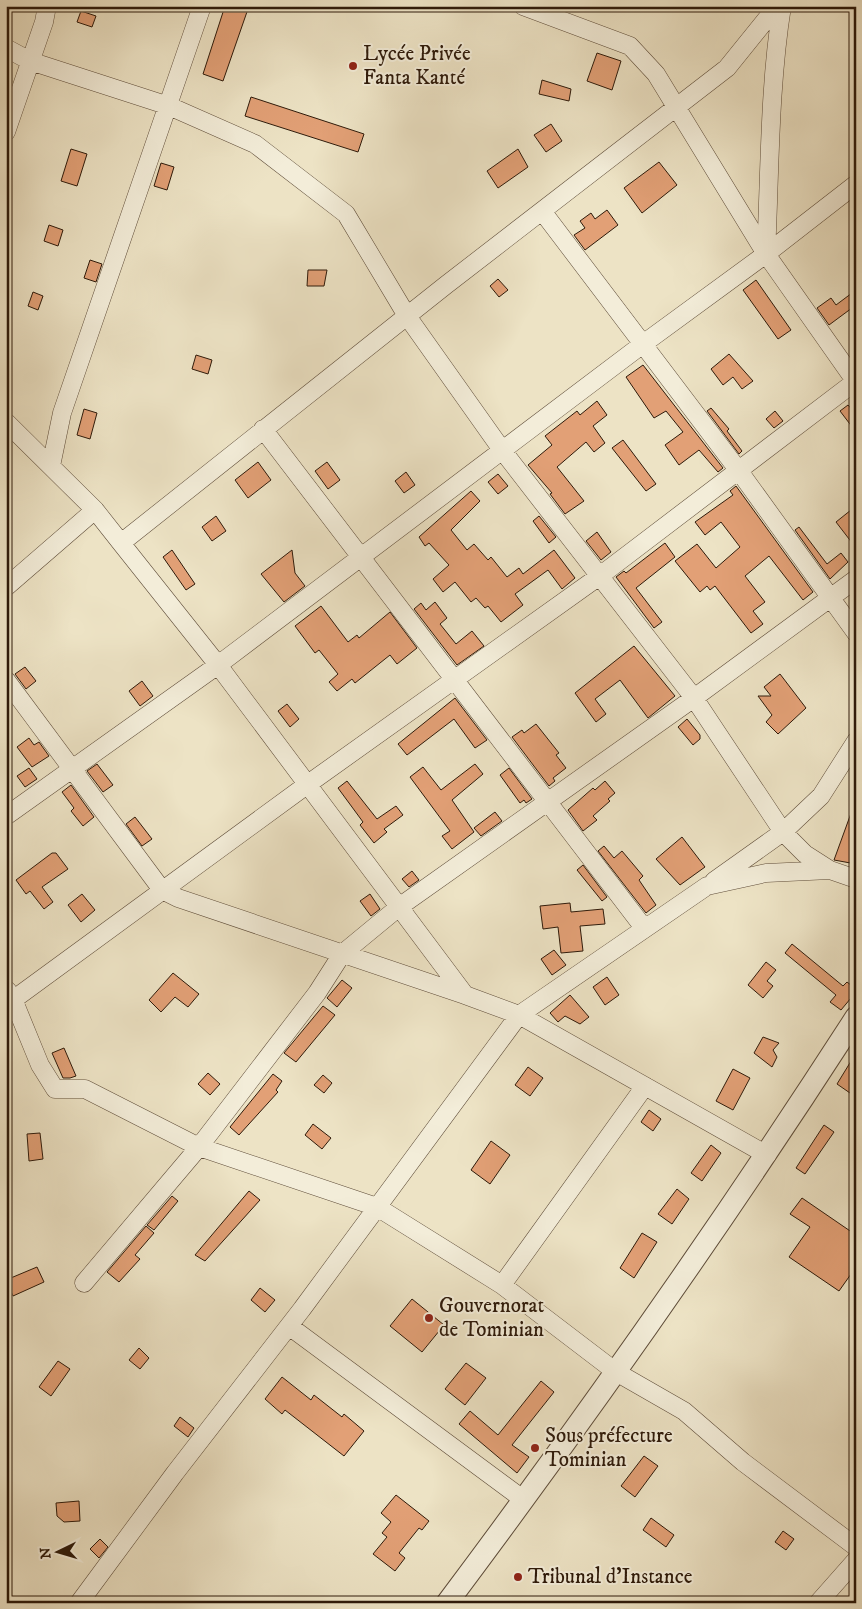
<svg xmlns="http://www.w3.org/2000/svg" width="862" height="1609" font-family="'IM FELL DW Pica',serif">
  <rect width="100%" height="100%" fill="#ede3c5"/>
  <filter id="stains"><feTurbulence type="fractalNoise" baseFrequency=".004" numOctaves="4"/><feColorMatrix values="0 0 0 0 .2 0 0 0 0 .09 0 0 0 0 .02 0 0 0 .5 -.17"/></filter>
  <radialGradient id="worn" r=".72"><stop offset=".6" stop-color="#630" stop-opacity="0"/><stop offset="1" stop-color="#630" stop-opacity=".3"/></radialGradient>
  <!-- building -->
  <path fill="#e2a076" stroke="#2e1a0a" d="M225 6H249L223 81 203 74Z
    M81 11 96 16 92 27 77 22Z
    M597 53 621 61 612 90 587 81Z
    M542 80 571 89 569 101 539 94Z
    M251 97 364 134 358 152 245 116Z
    M551 124 562 141 546 152 534 135Z
    M71 149 87 154 77 186 61 181Z
    M518 149 528 167 498 188 487 171Z
    M659 162 677 185 642 213 624 188Z
    M161 163 174 167 167 190 154 186Z
    M607 210 618 225 585 250 574 235 585 228 580 221 591 213 595 219Z
    M49 225 63 230 58 246 44 241Z
    M90 260 102 264 96 282 84 278Z
    M308 270H327L324 286H307Z
    M498 279 508 290 499 297 490 286Z
    M756 280 791 330 778 339 743 290Z
    M856 290V305L829 325 817 308 831 298 836 305Z
    M33 292 43 296 38 310 28 306Z
    M729 354 753 381 742 389 733 377 723 385 711 369Z
    M196 355 212 360 208 374 192 369Z
    M643 365 723 468 718 472 699 450 679 465 665 445 683 432 666 411 654 418 626 377Z
    M597 401 607 415 593 426 605 443 594 452 586 442 557 467 584 501 565 514 550 494 552 493 528 465 552 445 545 436 577 411 580 415Z
    M848 405 856 414V432L840 411Z
    M711 408 729 429 727 431 742 451 739 454 707 411Z
    M84 409 97 413 90 439 77 435Z
    M775 411 783 421 774 428 766 419Z
    M623 440 656 484 646 491 612 448Z
    M258 462 271 480 248 498 235 480Z
    M327 462 340 480 328 489 315 471Z
    M406 472 415 485 404 493 395 481Z
    M498 474 508 486 498 494 488 482Z
    M736 486 813 592 803 600 769 556 745 576 765 602 753 611 763 624 751 633 715 586 710 590 707 586 700 592 675 561 697 544 716 568 740 547 721 522 705 535 695 522 733 495 730 491Z
    M471 491 480 501 451 530 467 550 474 544 488 560 491 557 507 577 519 568 523 574 554 550 575 578 562 589 548 570 515 594 523 605 501 622 488 606 485 608 476 598 471 602 455 582 443 592 433 579 449 565 429 543 425 546 419 537Z
    M856 506V548L836 522Z
    M216 516 226 531 212 541 202 527Z
    M539 516 556 537 549 543 533 521Z
    M799 527 827 564 841 553 848 562 830 579 795 530Z
    M597 532 611 552 601 560 586 541Z
    M665 543 675 557 636 588 662 622 654 628 616 577 624 571 626 573Z
    M172 550 195 584 186 590 163 557Z
    M292 550 295 573 305 586 284 602 261 574Z
    M435 602 447 618 440 624 456 644 472 631 484 646 457 665 414 609 421 603 426 610Z
    M321 606 348 642 357 635 359 638 390 612 417 648 397 664 390 655 355 683 352 679 337 691 329 682 338 674 319 650 315 653 295 626Z
    M634 646 675 696 648 718 620 680 595 699 606 714 596 722 575 693Z
    M25 667 36 681 26 689 15 674Z
    M780 674 806 708 778 734 766 722 772 715 758 696H771L764 687Z
    M142 681 153 696 140 706 129 691Z
    M455 698 487 740 475 748 454 719 407 755 398 744Z
    M287 704 299 719 290 727 278 711Z
    M687 719 700 735V739L693 745 678 727Z
    M536 724 559 753 556 755 566 768 553 778 555 781 549 786 512 737 522 730 524 733Z
    M29 738 34 745 39 742 49 756 32 767 17 747Z
    M97 764 113 785 103 792 87 771Z
    M475 764 483 774 452 800 474 832 452 849 442 836 450 831 410 777 423 767 441 790Z
    M29 768 37 779 25 787 17 776Z
    M509 768 532 799 526 803 524 800 520 803 500 775Z
    M347 781 377 819 396 806 403 815 384 829 387 832 374 843 360 825 363 822 338 788Z
    M605 781 615 793 608 799 610 801 593 816 597 820 583 831 568 810 593 788 595 790Z
    M71 785 94 817 83 826 71 811 74 808 62 792Z
    M854 805H856V864L834 860Z
    M495 812 502 821 481 836 474 828Z
    M135 817 152 839 142 846 126 824Z
    M682 837 705 867 680 885 656 859Z
    M604 846 614 858 622 851 643 876 639 880 656 905 646 913 598 851Z
    M52 853H56L68 869 42 887 53 902 44 909 30 891 26 894 16 880Z
    M583 865 607 897 602 901 577 870Z
    M412 871 419 880 409 887 402 879Z
    M82 894 95 910 81 922 68 905Z
    M370 894 380 909 371 916 360 901Z
    M570 903 571 912 603 909 605 924 580 926 583 951 561 953 558 927 543 929 540 906Z
    M792 944 843 986 847 982 856 989V992L841 1010 830 1002 836 995 785 953Z
    M554 950 566 965 552 975 541 959Z
    M766 962 776 970 767 981 773 986 763 998 748 985Z
    M173 973 199 994 188 1007 175 997 161 1012 149 1000Z
    M607 977 619 995 605 1005 593 987Z
    M342 980 352 988 337 1007 327 998Z
    M570 995 589 1017 580 1024 565 1016 558 1022 550 1013Z
    M323 1006 335 1015 296 1062 284 1053Z
    M763 1037 779 1043 773 1050 777 1057 772 1067 754 1053Z
    M64 1048 76 1076 70 1078H63L52 1053Z
    M856 1053V1084L850 1093 837 1084Z
    M528 1067 543 1078 530 1096 515 1085Z
    M733 1069 750 1078 733 1110 716 1101Z
    M208 1073 220 1084 210 1095 198 1084Z
    M273 1074 282 1081 276 1090 278 1092 239 1135 230 1127Z
    M323 1075 332 1083 324 1093 314 1085Z
    M649 1110 661 1119 653 1131 641 1122Z
    M313 1124 331 1138 322 1149 305 1135Z
    M824 1125 834 1132 805 1174 796 1168Z
    M40 1133 43 1159 29 1161 27 1134Z
    M491 1141 510 1155 490 1184 471 1170Z
    M711 1145 721 1153 702 1181 691 1173Z
    M677 1189 689 1199 672 1224 658 1214Z
    M249 1191 260 1200 205 1261 195 1255Z
    M172 1196 178 1201 154 1230 147 1225Z
    M802 1198 856 1235V1267L839 1291 789 1257 810 1227 790 1214Z
    M146 1226 154 1233 135 1255 140 1259 119 1282 107 1272Z
    M642 1233 657 1242 634 1278 620 1268Z
    M37 1267 44 1282 13 1296 6 1280Z
    M260 1288 275 1300 265 1312 251 1300Z
    M412 1299 444 1325 422 1352 390 1326Z
    M139 1348 149 1358 140 1369 129 1360Z
    M58 1361 70 1369 51 1396 39 1387Z
    M466 1363 486 1378 465 1405 445 1389Z
    M282 1377 311 1400 314 1395 342 1417 344 1414 364 1431 344 1456 285 1410 282 1414 265 1399Z
    M541 1381 554 1392 512 1445 529 1457 517 1473 459 1424 470 1411 498 1435Z
    M180 1417 194 1428 188 1437 174 1426Z
    M644 1456 658 1466 635 1497 621 1486Z
    M396 1495 429 1521 422 1530 419 1528 399 1553 405 1558 395 1571 373 1554 387 1537 382 1533 391 1522 381 1513Z
    M79 1501 80 1521 64 1522 57 1516 56 1503Z
    M651 1518 674 1535 666 1547 643 1530Z
    M783 1531 794 1539 786 1550 775 1542Z
    M100 1539 108 1547 99 1558 90 1549Z"/>
  <g fill="none" stroke-linecap="round" stroke-linejoin="round">
    <defs>
      <path id="minor" d="M523 6 630 46 656 74 766 254 856 382
        M6 48 30 61 169 106 255 144 346 214 407 316 502 450 694 698 783 832 805 854 830 870 856 879
        M6 132 44 22 47 6
        M542 211 739 471 856 633
        M766 254C770 172 769 88 782 6
        M6 422 95 510 121 543 218 665 465 995 519 1015 767 1155
        M263 429 644 928
        M51 466 62 413 202 6
        M121 543 446 285 727 68 777 6
        M6 587 95 510
        M6 680 162 890 178 898 465 995
        M6 816 218 665 643 344 766 254 856 184
        M714 881 783 832 821 796 856 741
        M7 990 13 999 40 1065 55 1089H85L199 1147 377 1207 502 1285 616 1372 684 1411 743 1462 856 1547
        M6 1005 308 784 601 575 856 381
        M84 1283 199 1147 317 993 342 954 399 907 694 698 856 579
        M502 1285 645 1086
        M289 1326 524 1500
        M79 1603 175 1473 302 1309 519 1015 707 886 766 873 830 870
        M818 1603 856 1560"/>
      <path id="tertiary" d="M447 1603C590 1412 727 1217 856 1017"/>
    </defs>
    <!-- minor casing -->
    <use href="#minor" stroke="#5e4c39" stroke-width="19"/>
    <!-- tertiary casing -->
    <use href="#tertiary" stroke="#5e4c39" stroke-width="23"/>
    <!-- minor -->
    <use href="#minor" stroke="#f3edd9" stroke-width="18"/>
    <!-- tertiary -->
    <use href="#tertiary" stroke="#f3edd9" stroke-width="21"/>
  </g>
  <!-- markers -->
  <g fill="#8f2418" stroke="#f3edd9" stroke-width="2">
    <circle cx="353" cy="66" r="5"/>
    <circle cx="429" cy="1318" r="5"/>
    <circle cx="535" cy="1448" r="5"/>
    <circle cx="518" cy="1577" r="5"/>
  </g>
  <g text-anchor="middle" dominant-baseline="central" stroke-width="4" stroke-linejoin="round" paint-order="stroke">
    <!-- poi labels -->
    <g font-size="21" fill="#2e1a0a" stroke="#f3edd9" text-anchor="start">
      <text x="363" y="54">Lycée Privée<tspan x="363" dy="24">Fanta Kanté</tspan></text>
      <text x="439" y="1306">Gouvernorat<tspan x="439" dy="24">de Tominian</tspan></text>
      <text x="545" y="1436">Sous préfecture<tspan x="545" dy="24">Tominian</tspan></text>
      <text x="528" y="1577">Tribunal d’Instance</text>
    </g>
  </g>
  <!-- margin -->
  <rect width="862" height="1609" fill="none" stroke="#ede3c5" stroke-width="25"/>
  <rect x="8" y="8" width="847" height="1594" fill="none" stroke="#2e1a0a" stroke-width="2.5"/>
  <rect x="12" y="12" width="837" height="1584" fill="none" stroke="#2e1a0a"/>
  <!-- north arrow -->
  <g transform="translate(58 1552) rotate(265)" stroke="#f3edd9" stroke-width="4" paint-order="stroke">
  <path d="M0-4L9 19L0 12L-9 19Z" fill="#2e1a0a"/>
  <text y="-8" font-size="14" font-weight="bold" text-anchor="middle" fill="#2e1a0a">N</text>
  </g>
  <rect width="100%" height="100%" filter="url(#stains)"/>
  <rect width="100%" height="100%" fill="url(#worn)"/>
</svg>
